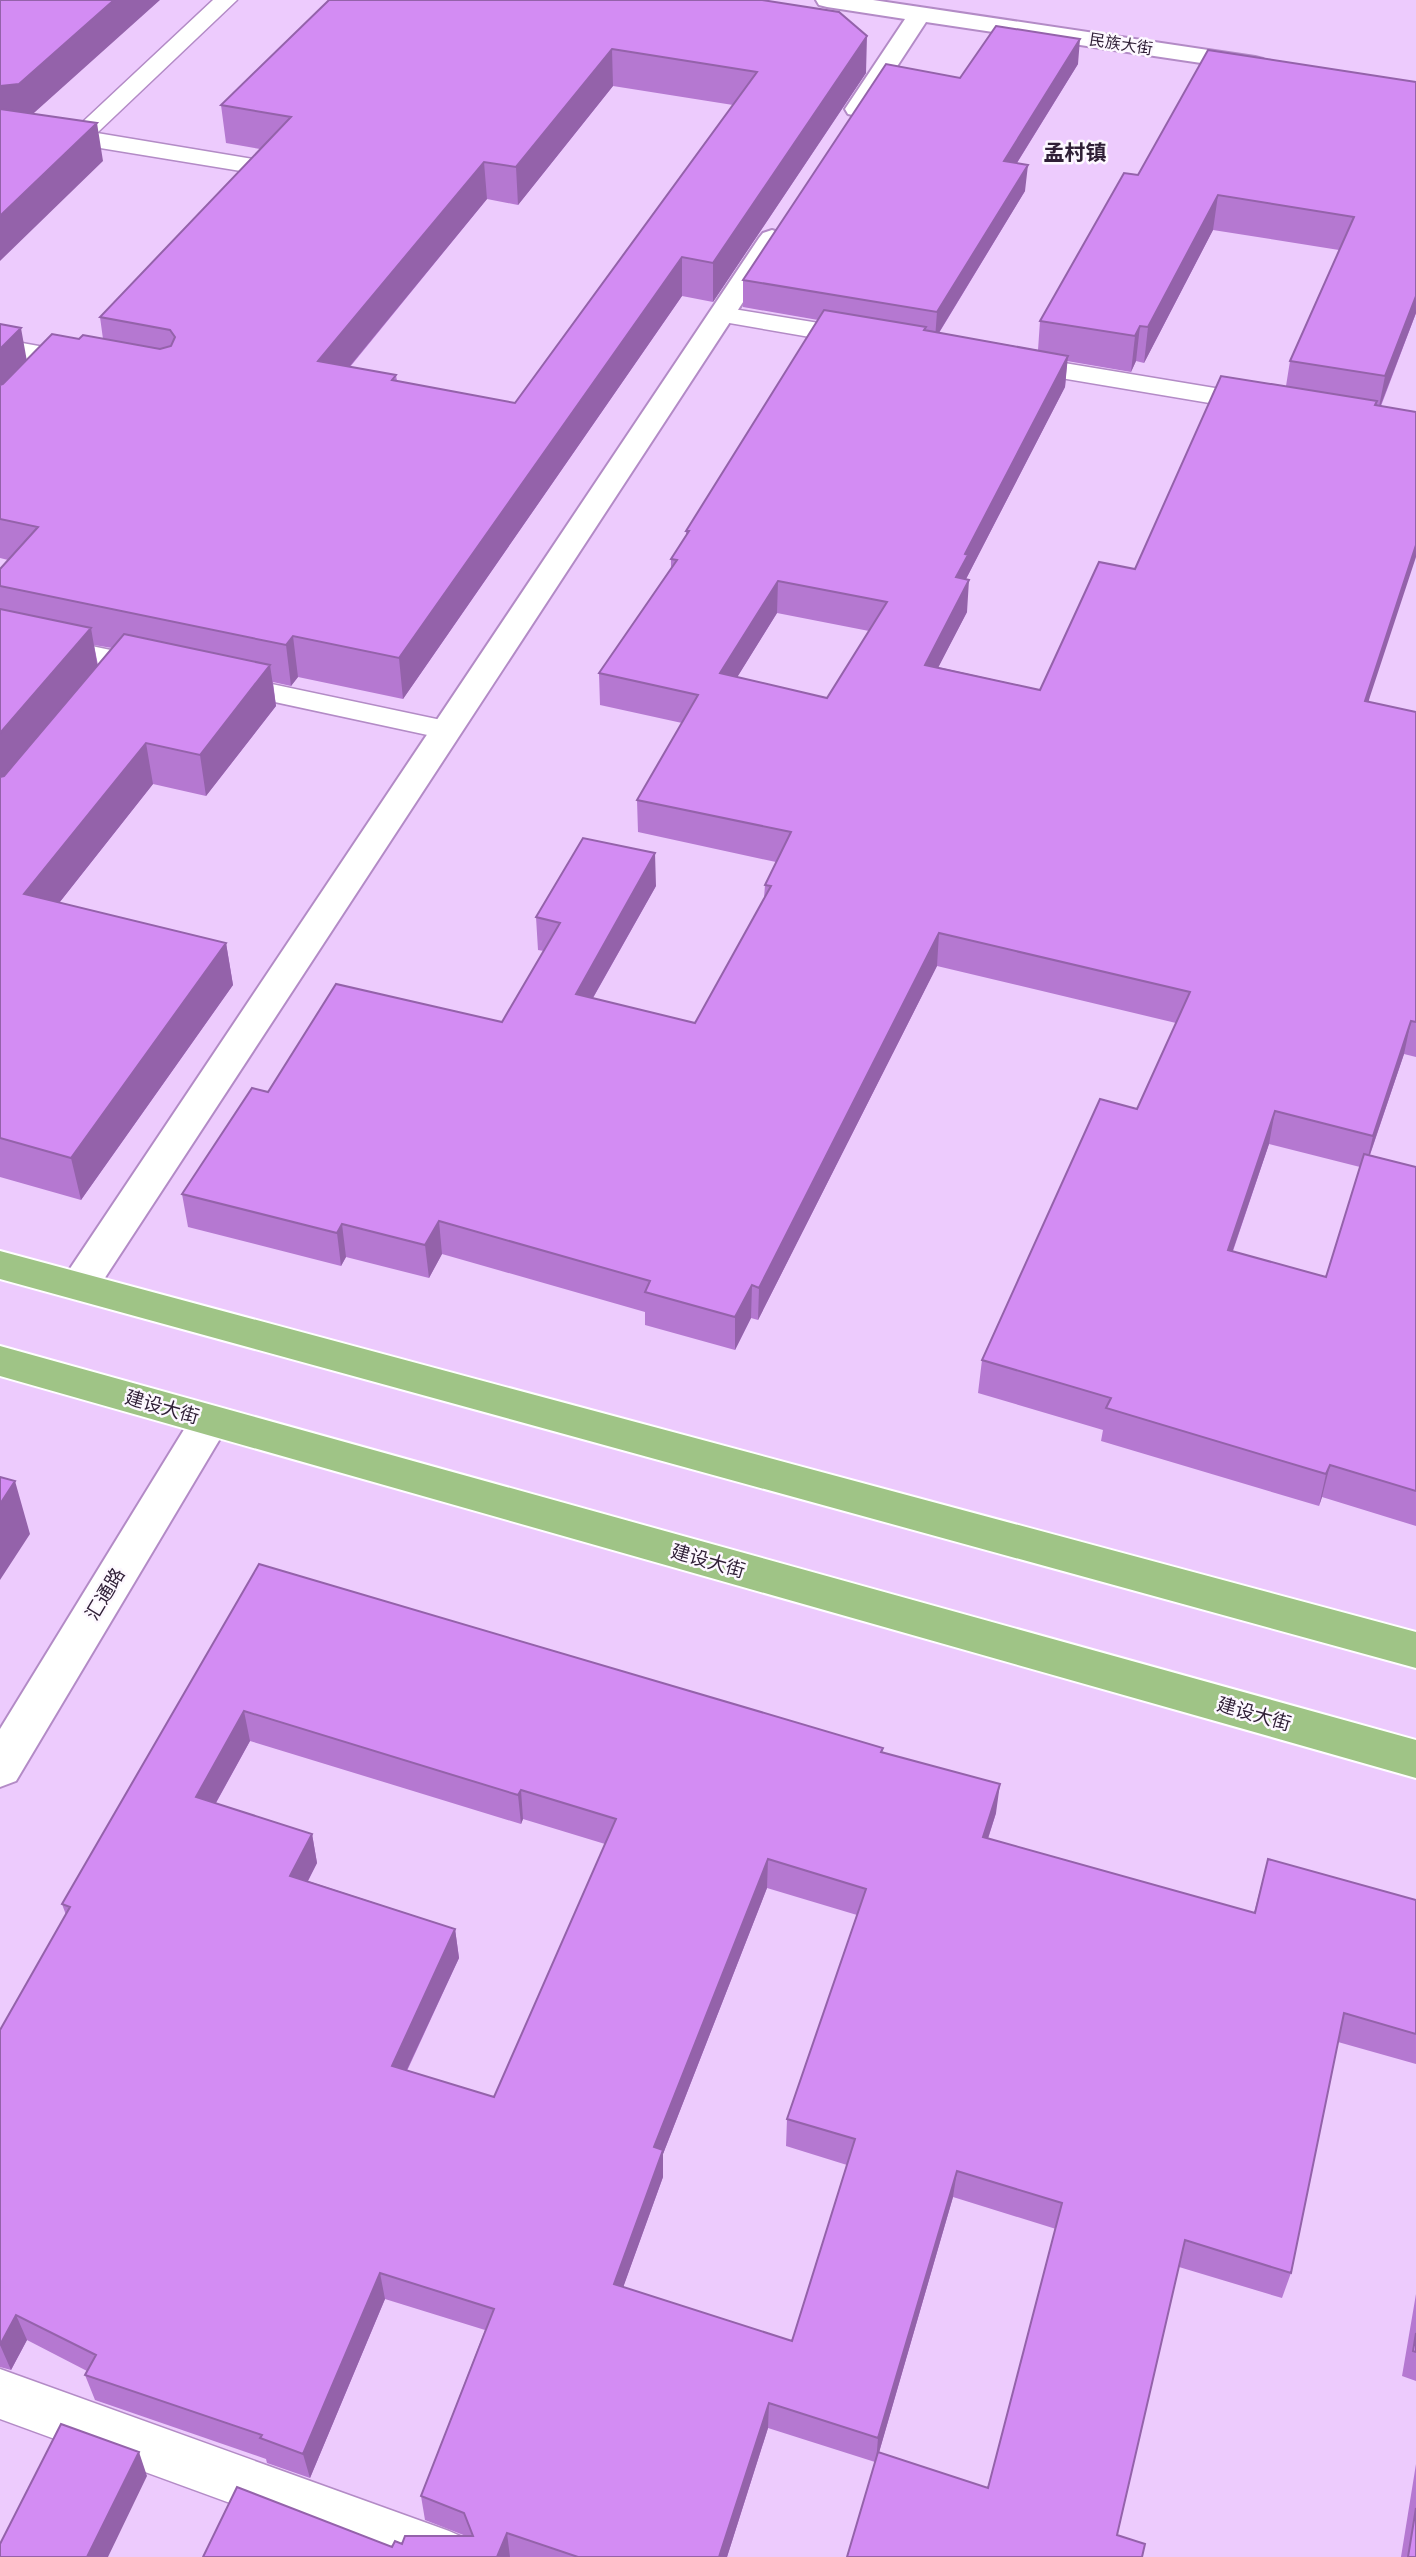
<svg xmlns="http://www.w3.org/2000/svg" width="1416" height="2557" font-family="'Roboto Serif','Noto Sans SC',serif">
  <rect width="100%" height="100%" fill="#edcbfd"/>
  <g fill="none" stroke-linecap="round" stroke-linejoin="round">
    <defs>
      <path id="lane" d="M213 0H237L97 133 253 159 261 161 265 166 261 171 253 173 33 137 13 138 0 143V126C25 120 50 126 74 130Z
        M721 307 862 330 871 333 875 338 871 343 862 346 712 320 708 315 712 310Z
        M0 339 83 354 92 356 96 362 92 368 83 370 0 355Z
        M1016 355 1263 396 1272 398 1276 404 1272 410 1263 412 1007 369 1003 363 1007 357Z
        M0 627 154 659 164 662 169 668 164 674 154 677 0 645Z
        M225 674 446 721 457 724 461 730 457 736 446 739 214 689 210 683 214 677Z
        M0 2369 449 2531 467 2539 475 2557H378L0 2419Z"/>
      <path id="secondary" d="M816 0H873L1255 57 1263 59 1267 64 1263 69 1255 71 926 22 866 114 857 116 848 114 845 109 905 19 827 7 819 5Z
        M772 230 781 233 785 238 93 1296 79 1300 65 1296 60 1286 65 1276 759 238 763 233Z
        M210 1406 224 1410 230 1421 224 1432 16 1781 0 1787V1729L196 1410Z"/>
      <path id="primary" d="M0 1251 1416 1632V1668L0 1279Z
        M0 1346 1416 1740V1778L0 1376Z"/>
    </defs>
    <!-- lane casing -->
    <use href="#lane" stroke="#b38bc6" stroke-width="3"/>
    <!-- secondary casing -->
    <use href="#secondary" stroke="#b38bc6" stroke-width="4"/>
    <!-- primary casing -->
    <use href="#primary" stroke="#fff" stroke-width="4"/>
    <!-- lane -->
    <use href="#lane" fill="#fff" fill-rule="evenodd"/>
    <!-- secondary -->
    <use href="#secondary" fill="#fff" fill-rule="evenodd"/>
    <!-- primary -->
    <use href="#primary" fill="#9fc486" fill-rule="evenodd"/>
  </g>
  <!-- wall -->
  <path fill="#b578d1" fill-rule="evenodd" d="M329 0 866 73 713 302 682 296 403 699 298 677 291 686 273 682 276 706 206 796 153 784 59 903 226 943 233 985 81 1200 0 1177V569L8 560 0 558V324L27 360 79 339H103L100 317 260 149 226 143 221 105ZM613 86 733 105 515 403 397 381 396 375 350 367 487 199 518 205ZM94 645 112 648 98 665Z
    M1078 64 1017 163 1025 191 939 333 1038 350 1040 321 1138 175 1416 82V313L1381 406 1369 702 1416 712V1057L1404 1054 1370 1155 1416 1167V1526L1322 1497 1319 1506 1101 1441 1103 1430 978 1393 982 1360 1137 1109 1176 1023 937 966 758 1320 751 1318 735 1350 645 1325V1312L442 1254 429 1278 346 1257 341 1266 188 1227 182 1194 268 1092 502 1022 544 951 538 950 536 917 656 886 593 998 695 1023 764 898 765 885 776 862 638 832 637 800 682 723 600 705 599 673 671 568V559L686 537V531L818 320 743 307V280L960 78ZM1213 230 1339 250 1290 361 1286 386 1040 690 938 667 967 612 966 579 1065 387 1067 361 1131 372 1136 361 1144 363ZM777 613 869 631 827 698 737 677ZM1269 1144 1360 1167 1326 1277 1233 1251Z
    M259 1564 883 1748 882 1753 996 1813 988 1839 1254 1913 1268 1859 1416 1900V2064L1338 2042 1291 2273 1282 2298 1179 2267 1117 2535 875 2462 768 2428 727 2557H203L392 2547 402 2544 466 2536 425 2520 421 2496 485 2330 385 2299 310 2478 267 2463 266 2459 95 2400 85 2375 87 2371 27 2340 11 2370 0 2367V2030L66 1915 62 1904ZM250 1741 521 1824 523 1819 605 1844 494 2097 407 2071 459 1958 455 1929 308 1881 317 1863 312 1834 216 1803ZM767 1888 857 1915 787 2119 786 2146 847 2165 792 2341 623 2287 663 2177V2154ZM953 2197 1056 2229 988 2488 879 2452Z
    M1416 2294V2381L1402 2376Z
    M1416 2464V2557H1401Z"/>
  <!-- shaded-wall -->
  <path fill="#9462aa" d="M114 0H160L25 121 0 124V86Z
    M867 36 866 73 713 302V263Z
    M1080 39 1078 64 1002 187 1004 161Z
    M612 49 613 86 518 205 516 167Z
    M97 123 103 161 0 261V216Z
    M484 162 487 199 322 400 318 361Z
    M1028 165 1025 191 935 339 937 312Z
    M1218 195 1213 230 1144 363 1148 327Z
    M682 257V296L403 699 399 658Z
    M1416 296V313L1378 412 1385 376Z
    M1140 326 1136 361 1131 372 1135 336Z
    M21 328 28 367 0 396V349Z
    M1068 356 1065 387 966 579 969 580 967 612 923 697 925 665 965 554Z
    M1416 545V557L1358 733 1365 701Z
    M778 581 777 613 720 705V673Z
    M91 628 98 669 0 785V733Z
    M293 636 298 677 291 686 286 645Z
    M270 665 276 706 206 796 200 755Z
    M146 743 153 784 33 936 24 894Z
    M655 853 656 886 577 1026 576 994Z
    M939 933 937 966 758 1320 759 1288Z
    M226 943 233 985 81 1200 71 1158Z
    M1411 1021 1404 1054 1365 1169 1373 1136Z
    M1275 1111 1269 1144 1222 1282 1228 1250Z
    M439 1221 442 1254 429 1278 425 1245Z
    M342 1224 346 1257 341 1266 337 1233Z
    M752 1285 751 1318 735 1350V1317Z
    M1330 1465 1322 1497 1319 1506 1326 1474Z
    M15 1481 30 1534 0 1580V1504Z
    M244 1711 250 1741 203 1826 196 1797Z
    M1000 1784 996 1813 979 1866 983 1837Z
    M521 1790 523 1819 521 1824 518 1795Z
    M312 1834 317 1863 296 1904 290 1876Z
    M768 1859 767 1888 663 2154V2177L615 2310 614 2284 654 2147Z
    M455 1929 459 1958 396 2093 392 2066Z
    M957 2171 953 2197 876 2463 878 2438Z
    M380 2273 385 2299 310 2478 303 2454Z
    M16 2315 27 2340 11 2370 0 2345Z
    M769 2403 768 2428 727 2557H719Z
    M139 2452 147 2476 108 2557H87Z
    M507 2533 510 2557H497Z"/>
  <!-- building -->
  <path fill="#d38cf3" stroke="#9462aa" stroke-width="2" fill-rule="evenodd" d="M0 0H114L19 84 0 86Z
    M329 0H762L839 12 867 36 713 263 682 257 399 658 293 636 286 645 0 586V569L38 527 0 519V385L3 384 52 334 79 339 83 335 160 349 171 346 175 337 170 330 100 317 291 117 221 105ZM612 49 757 72 515 403 392 380 396 375 318 361 484 162 516 167Z
    M996 26 1080 39 1004 161 1028 165 937 312 743 280 886 64 960 78Z
    M1208 50 1416 82V296L1385 376 1290 361 1354 217 1218 195 1148 327 1140 326 1135 336 1040 321 1124 173 1138 175Z
    M0 109 97 123 0 216Z
    M824 310 926 327 924 330 1068 356 965 554 968 555 956 577 969 580 925 665 1040 690 1099 562 1135 569 1221 376 1377 401 1375 405 1416 412V545L1365 701 1416 712V1022L1411 1021 1373 1136 1275 1111 1228 1250 1326 1277 1364 1154 1416 1167V1491L1330 1465 1326 1474 1106 1408 1111 1398 982 1360 1100 1099 1137 1109 1190 992 939 933 759 1288 752 1285 735 1317 645 1292 650 1281 439 1221 425 1245 342 1224 337 1233 182 1194 252 1088 268 1092 336 984 502 1022 560 923 536 917 583 838 655 853 576 994 695 1023 771 886 765 885 791 832 637 800 698 695 599 673 677 560 671 559 689 531H686ZM778 581 887 602 827 698 720 673Z
    M0 324 21 328 0 349Z
    M0 609 91 628 0 733Z
    M124 634 270 665 200 755 146 743 24 894 226 943 71 1158 0 1138V777L4 776Z
    M0 1477 15 1481 0 1504Z
    M259 1564 883 1748 881 1752 1000 1784 983 1837 1255 1913 1268 1859 1416 1900V2034L1344 2013 1291 2273 1185 2240 1117 2535 1145 2544 1142 2557H847L878 2452 988 2488 1062 2203 957 2171 878 2438 769 2403 719 2557H578L507 2533 497 2557H203L237 2487 392 2547 395 2541 402 2544 405 2536H473L464 2513 421 2496 494 2309 380 2273 303 2454 260 2438 262 2435 85 2375 96 2355 16 2315 0 2345V2030L70 1907 62 1904ZM244 1711 518 1795 521 1790 616 1819 494 2097 392 2066 455 1929 290 1876 312 1834 196 1797ZM768 1859 866 1889 787 2119 855 2139 792 2341 614 2284 663 2150 654 2147Z
    M1416 2333V2352L1413 2351Z
    M61 2424 139 2452 87 2557H0V2544Z
    M1416 2508V2557H1408Z"/>
  <g text-anchor="middle" dominant-baseline="central" stroke-width="5" stroke-linejoin="round" paint-order="stroke">
    <!-- far-street labels -->
    <g font-size="16" fill="#2f1f36" stroke="#fdf8ff">
      <text transform="translate(1121 44) rotate(9)">民族大街</text>
    </g>
    <!-- street labels -->
    <g font-size="19" fill="#2f1f36" stroke="#fdf8ff">
      <text transform="translate(162 1407) rotate(16)">建设大街</text>
      <text transform="translate(708 1561) rotate(16)">建设大街</text>
      <text transform="translate(105 1594) rotate(-59)">汇通路</text>
      <text transform="translate(1254 1714) rotate(16)">建设大街</text>
    </g>
    <!-- far-district labels -->
    <g font-size="21" font-weight="bold" fill="#2f1f36" stroke="#fdf8ff">
      <text x="1075" y="153">孟村镇</text>
    </g>
  </g>
</svg>
